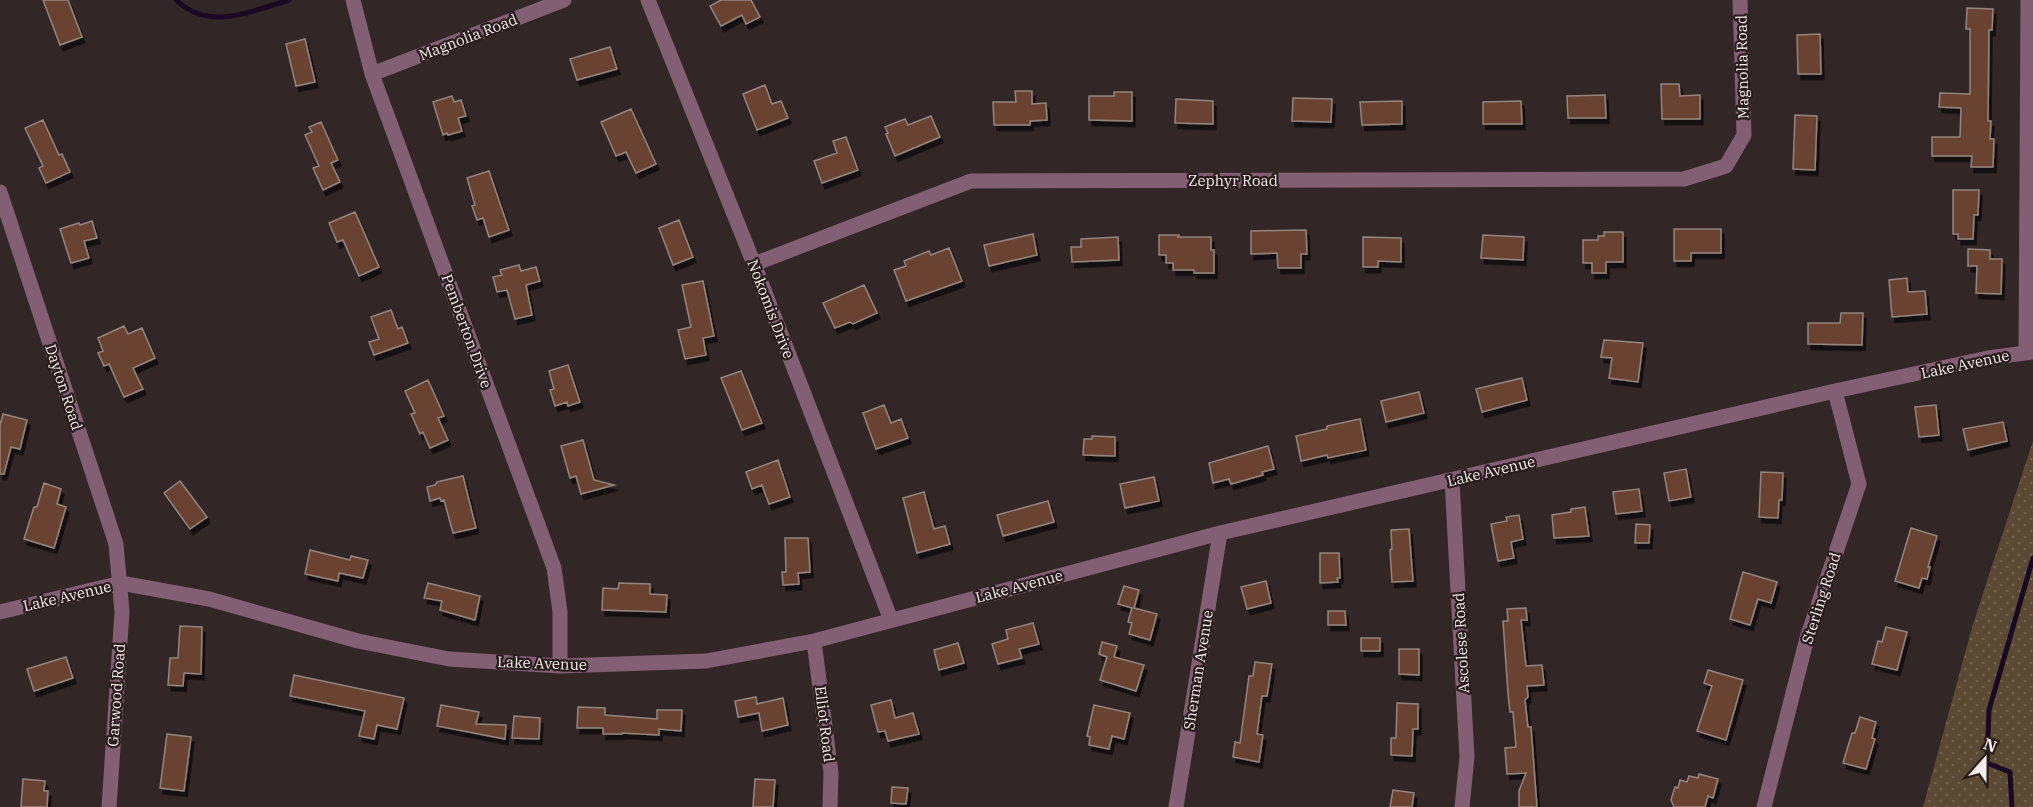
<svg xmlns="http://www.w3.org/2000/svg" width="2033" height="807" font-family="'IBM Plex Serif',serif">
  <defs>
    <pattern id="park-dots" width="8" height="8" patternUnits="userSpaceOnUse" patternTransform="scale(1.5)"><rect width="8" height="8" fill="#5a4a33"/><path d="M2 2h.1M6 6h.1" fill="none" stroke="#726451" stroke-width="1.8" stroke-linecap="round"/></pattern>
    <filter id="shadow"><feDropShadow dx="3" dy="5.5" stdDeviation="0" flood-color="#0009"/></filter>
  </defs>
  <rect width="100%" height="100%" fill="#332627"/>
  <!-- park -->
  <path fill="url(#park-dots)" d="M2033 441V807H1923L1973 624Z"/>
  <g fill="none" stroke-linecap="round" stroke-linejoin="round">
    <!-- stream -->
    <path stroke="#1b0824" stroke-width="5" d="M176 0C210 32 251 11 289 0
      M2012 807 2010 772 1987 763 1989 710 2033 558"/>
  </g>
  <!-- building -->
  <path fill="#694331" stroke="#93857e" stroke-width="1.5" filter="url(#shadow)" d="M43 0H68L82 37 60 45Z
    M721 0H751L760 17 746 24 742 15 721 26 710 6Z
    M1967 8 1993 9 1992 30H1989L1988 121H1991L1990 139H1994L1993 167H1971L1972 156H1932V137H1960L1961 108 1939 107 1940 93 1970 94V29H1966Z
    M1820 34 1821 74H1798L1797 35Z
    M305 39 315 82 296 86 286 44Z
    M610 47 617 69 577 80 570 59Z
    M1661 84H1679L1680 96 1700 95V119H1662Z
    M765 85 772 104 781 101 788 118 757 130 743 94Z
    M1015 91H1032V104L1046 103 1047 120 1030 121V125H994L993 102H1016Z
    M1114 92H1132V121L1089 120V96H1114Z
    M1605 95 1606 118H1568L1567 96Z
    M452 96 454 102 461 100 466 116 458 118 462 131 448 135 447 133 443 135 433 102Z
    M1293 98 1332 99 1331 122 1292 121Z
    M1176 99 1213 101V124L1175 123Z
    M1402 101V124L1362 125 1360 102Z
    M1521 101 1522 124H1483V102Z
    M631 109 656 164 636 173 626 152 616 156 601 122Z
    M1795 115 1817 116 1815 170 1793 169Z
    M931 116 940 137 895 156 886 134 888 133 885 127 905 119 908 125Z
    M43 120 59 155 62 154 70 172 46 183 39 168 43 166 25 128Z
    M321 122 338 160 331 163 340 182 323 190 313 168 319 166 305 135 312 132 309 127Z
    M846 137 858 170 822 183 814 161 837 153 833 141Z
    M489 171 509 230 489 237 483 218 477 220 472 206 475 205 467 178Z
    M1953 190H1979L1978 215H1974L1973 239H1958V234H1953Z
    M355 212 379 267 359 276 343 240 337 242 329 223Z
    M679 220 693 257 673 265 659 228Z
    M92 221 97 238 84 241 89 258 71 263 60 229 79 223 80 225Z
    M1674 229H1721V253H1691V261H1674Z
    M1306 230 1307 254H1301V268H1278L1277 253 1251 254V231Z
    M1604 232H1623V262H1606V273H1592V263H1583V240H1598V236H1604Z
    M1033 234 1037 255 989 266 984 245Z
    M1159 235H1179L1178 237H1211V250H1214V273H1194V270H1173V263H1166V255H1159Z
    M1483 235 1524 237 1523 260 1481 258Z
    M1118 237 1119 260 1072 262 1071 247H1081V239Z
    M1363 237 1401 238V262L1378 261V267H1363Z
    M949 248 962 281 906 301 894 270 906 266 904 261 929 251 931 255Z
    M1968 249 1990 250V259H2002L2001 294 1976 293 1977 266H1968Z
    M519 265 521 271 536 267 540 281 526 285 532 315 515 319 507 290 497 292 493 277 502 275 500 270Z
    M1907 278 1908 292 1925 291 1927 314 1892 317 1889 280Z
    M703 281 714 336 703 338 706 355 685 359 678 330 691 327 682 285Z
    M864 285 877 313 853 324 850 322 835 328 823 303Z
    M391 310 398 329 402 327 408 343 374 355 369 342 379 339 371 317Z
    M1841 313H1863L1862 345 1808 344V323H1840Z
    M124 326 128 334 142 328 155 358 133 368 143 389 124 397 109 364 104 366 98 353 103 351 98 338Z
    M1604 340 1643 343 1638 382 1609 378 1612 358 1601 357Z
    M568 365 580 402 568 406 567 402 555 406 550 390 554 389 549 371Z
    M741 371 762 423 742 430 721 378Z
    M1522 378 1527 400 1482 412 1476 389Z
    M428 380 444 416 438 418 448 440 430 448 423 432 420 434 411 414 415 413 405 391Z
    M1419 392 1424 413 1386 422 1381 401Z
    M884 405 891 423 901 419 908 438 876 449 863 413Z
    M1936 405 1939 435 1919 437 1915 407Z
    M3 414 27 420 20 449 11 447 4 474H0V425Z
    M1360 419 1366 450 1328 458 1327 455 1301 461 1296 436 1327 429V426Z
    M2003 422 2007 441 1968 450 1963 429Z
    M1092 436 1115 437V456L1083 455 1084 439H1092Z
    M583 440 594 480 614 485 581 494 576 476 570 478 561 446Z
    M1268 446 1274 469 1262 472 1263 475 1231 484 1229 479 1213 483 1209 463Z
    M778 460 790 497 769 504 762 485 752 489 746 472Z
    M1686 469 1691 497 1669 501 1664 473Z
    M1761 472 1783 473 1782 500H1779L1778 518 1759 517Z
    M463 476 476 528 453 533 444 500 441 501 440 498 430 501 427 487 435 485 437 482Z
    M1154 477 1159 501 1125 508 1120 484Z
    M180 481 207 517 190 529 164 493Z
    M44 483 61 489 57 504 66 507 54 548 24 539 34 507H37Z
    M1639 489 1642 511 1616 514 1613 492Z
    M924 492 934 529 945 526 950 544 917 553 903 498Z
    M1048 501 1054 522 1003 536 997 515Z
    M1585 507 1589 536 1554 538 1552 515 1571 512V509Z
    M1519 515 1523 539 1511 542 1514 558 1498 561 1491 524 1507 521 1506 517Z
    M1636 524 1650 525 1649 543H1635Z
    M1911 528 1937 536 1928 567H1930L1927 579 1922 578 1919 588 1895 581Z
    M1409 529 1413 581 1392 582 1390 550 1392 549 1391 530Z
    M785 538H808L810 572 798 573 799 584 783 585 782 572H786Z
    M310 550 350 560 351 556 368 560 363 578 339 573 338 581 305 574Z
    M1320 553H1339L1340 578H1337L1338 582 1320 583Z
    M1743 572 1777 582 1771 603 1758 599 1750 625 1730 619Z
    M1266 581 1271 603 1247 609 1241 587Z
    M428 583 480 596 475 620 440 610 442 601 424 598Z
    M619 583 650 584V594L667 595 666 612 602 610 603 588 618 589Z
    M1124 586 1139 590 1134 608 1157 614 1150 640 1129 634 1132 623 1128 622 1132 608 1118 604Z
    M1526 608 1527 620H1521L1526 666 1542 665 1544 685 1527 686 1528 697 1525 700 1528 727H1531L1537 807H1519V791L1526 773 1507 774 1505 748 1516 747 1513 712H1510L1508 694 1503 621H1508L1507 609Z
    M1328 611H1345L1346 625H1328Z
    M1033 623 1039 644 1019 649 1022 658 998 664 992 644 1008 639 1006 630Z
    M180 626 202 627 201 674 184 673 183 686 168 685 170 658H178Z
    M1886 627 1907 632 1897 670 1872 664 1878 641 1882 642Z
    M1361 638H1380V651H1361Z
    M1102 642 1117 646 1114 657 1144 665 1136 691 1100 680 1107 657 1099 654Z
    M958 643 964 663 939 670 934 650Z
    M1399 649H1419V675L1399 674Z
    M66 657 73 678 34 691 27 669Z
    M1255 662 1272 664 1267 696H1262L1257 734 1263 735 1259 762 1233 757 1235 742 1240 743 1249 676H1253Z
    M1708 670 1743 680 1726 740 1697 731 1712 686 1704 683Z
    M294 675 404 698 397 729 377 725 374 739 359 736 365 711 290 696Z
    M756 697 757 704 783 698 788 725 762 731 759 713 738 717 735 701Z
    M891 700 895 718 913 713 919 734 888 741 885 731 878 732 871 705Z
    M1397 703 1418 704V729H1413L1412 756 1391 755V738H1396Z
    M441 705 479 712 476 724 506 725 505 739 437 726Z
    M1094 705 1130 713 1124 739 1112 736 1109 749 1089 745 1090 737 1087 736Z
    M578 707 605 708V715L657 719V710H682L681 731 659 729V735L622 733V734H603V728H577Z
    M514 716 540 718 539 739 512 738Z
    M1860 717 1876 722 1872 738 1875 739 1866 769 1843 763 1852 733H1855Z
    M167 734 191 737 184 791 160 788Z
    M1699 774 1718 779 1713 798 1708 796 1705 807H1674L1671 800 1675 787 1678 788 1680 780 1687 782 1689 776 1698 778Z
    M23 779 45 781 44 791H48L47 807H21Z
    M755 779 775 780 773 807H753Z
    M892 787 908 788 906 804 891 803Z
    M1393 790 1414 793 1412 807H1390Z"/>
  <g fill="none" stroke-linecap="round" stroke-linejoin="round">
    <!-- minor -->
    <path stroke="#835f73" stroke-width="15" d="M353 0 372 74 554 568 560 612V666
      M648 0 754 264 891 620
      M372 74 564 0
      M0 192 116 544 122 612 109 807
      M754 264 971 181 1684 179 1726 166 1744 135 1740 0
      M2026 352 2028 0
      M1452 480 1467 757 1462 807
      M0 612 121 583 209 599 358 641 449 659 560 666 706 661 814 641 1220 533 1835 391 1988 358 2033 352
      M814 641 831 773 830 807
      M1176 807 1220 533
      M1764 807 1807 638 1859 484 1835 391"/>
  </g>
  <g text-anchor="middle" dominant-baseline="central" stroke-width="4.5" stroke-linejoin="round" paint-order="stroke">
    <!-- street labels -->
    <g font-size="15" fill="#f5ecec" stroke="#291c1d">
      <text transform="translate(468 37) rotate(-21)">Magnolia Road</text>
      <text transform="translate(1742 67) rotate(-91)">Magnolia Road</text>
      <text x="1233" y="180">Zephyr Road</text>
      <text transform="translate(771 309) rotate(69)">Nokomis Drive</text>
      <text transform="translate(467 331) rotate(70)">Pemberton Drive</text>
      <text transform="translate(1965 364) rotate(-12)">Lake Avenue</text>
      <text transform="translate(64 387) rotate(72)">Dayton Road</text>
      <text transform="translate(1491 471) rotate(-13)">Lake Avenue</text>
      <text transform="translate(1019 586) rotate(-15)">Lake Avenue</text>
      <text transform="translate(67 596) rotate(-13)">Lake Avenue</text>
      <text transform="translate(1821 598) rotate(-72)">Sterling Road</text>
      <text transform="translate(1461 643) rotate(-93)">Ascolese Road</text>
      <text transform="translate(542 663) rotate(2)">Lake Avenue</text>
      <text transform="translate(1198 670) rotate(-81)">Sherman Avenue</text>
      <text transform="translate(116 695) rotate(-86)">Garwood Road</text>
      <text transform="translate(825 724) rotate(83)">Elliot Road</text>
    </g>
  </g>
  <!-- north arrow -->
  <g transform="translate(1985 759) rotate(21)" stroke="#291c1d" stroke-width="4.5" paint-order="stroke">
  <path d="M0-4.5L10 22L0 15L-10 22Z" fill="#f5ecec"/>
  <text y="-9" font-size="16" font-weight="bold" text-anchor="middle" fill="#f5ecec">N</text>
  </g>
</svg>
